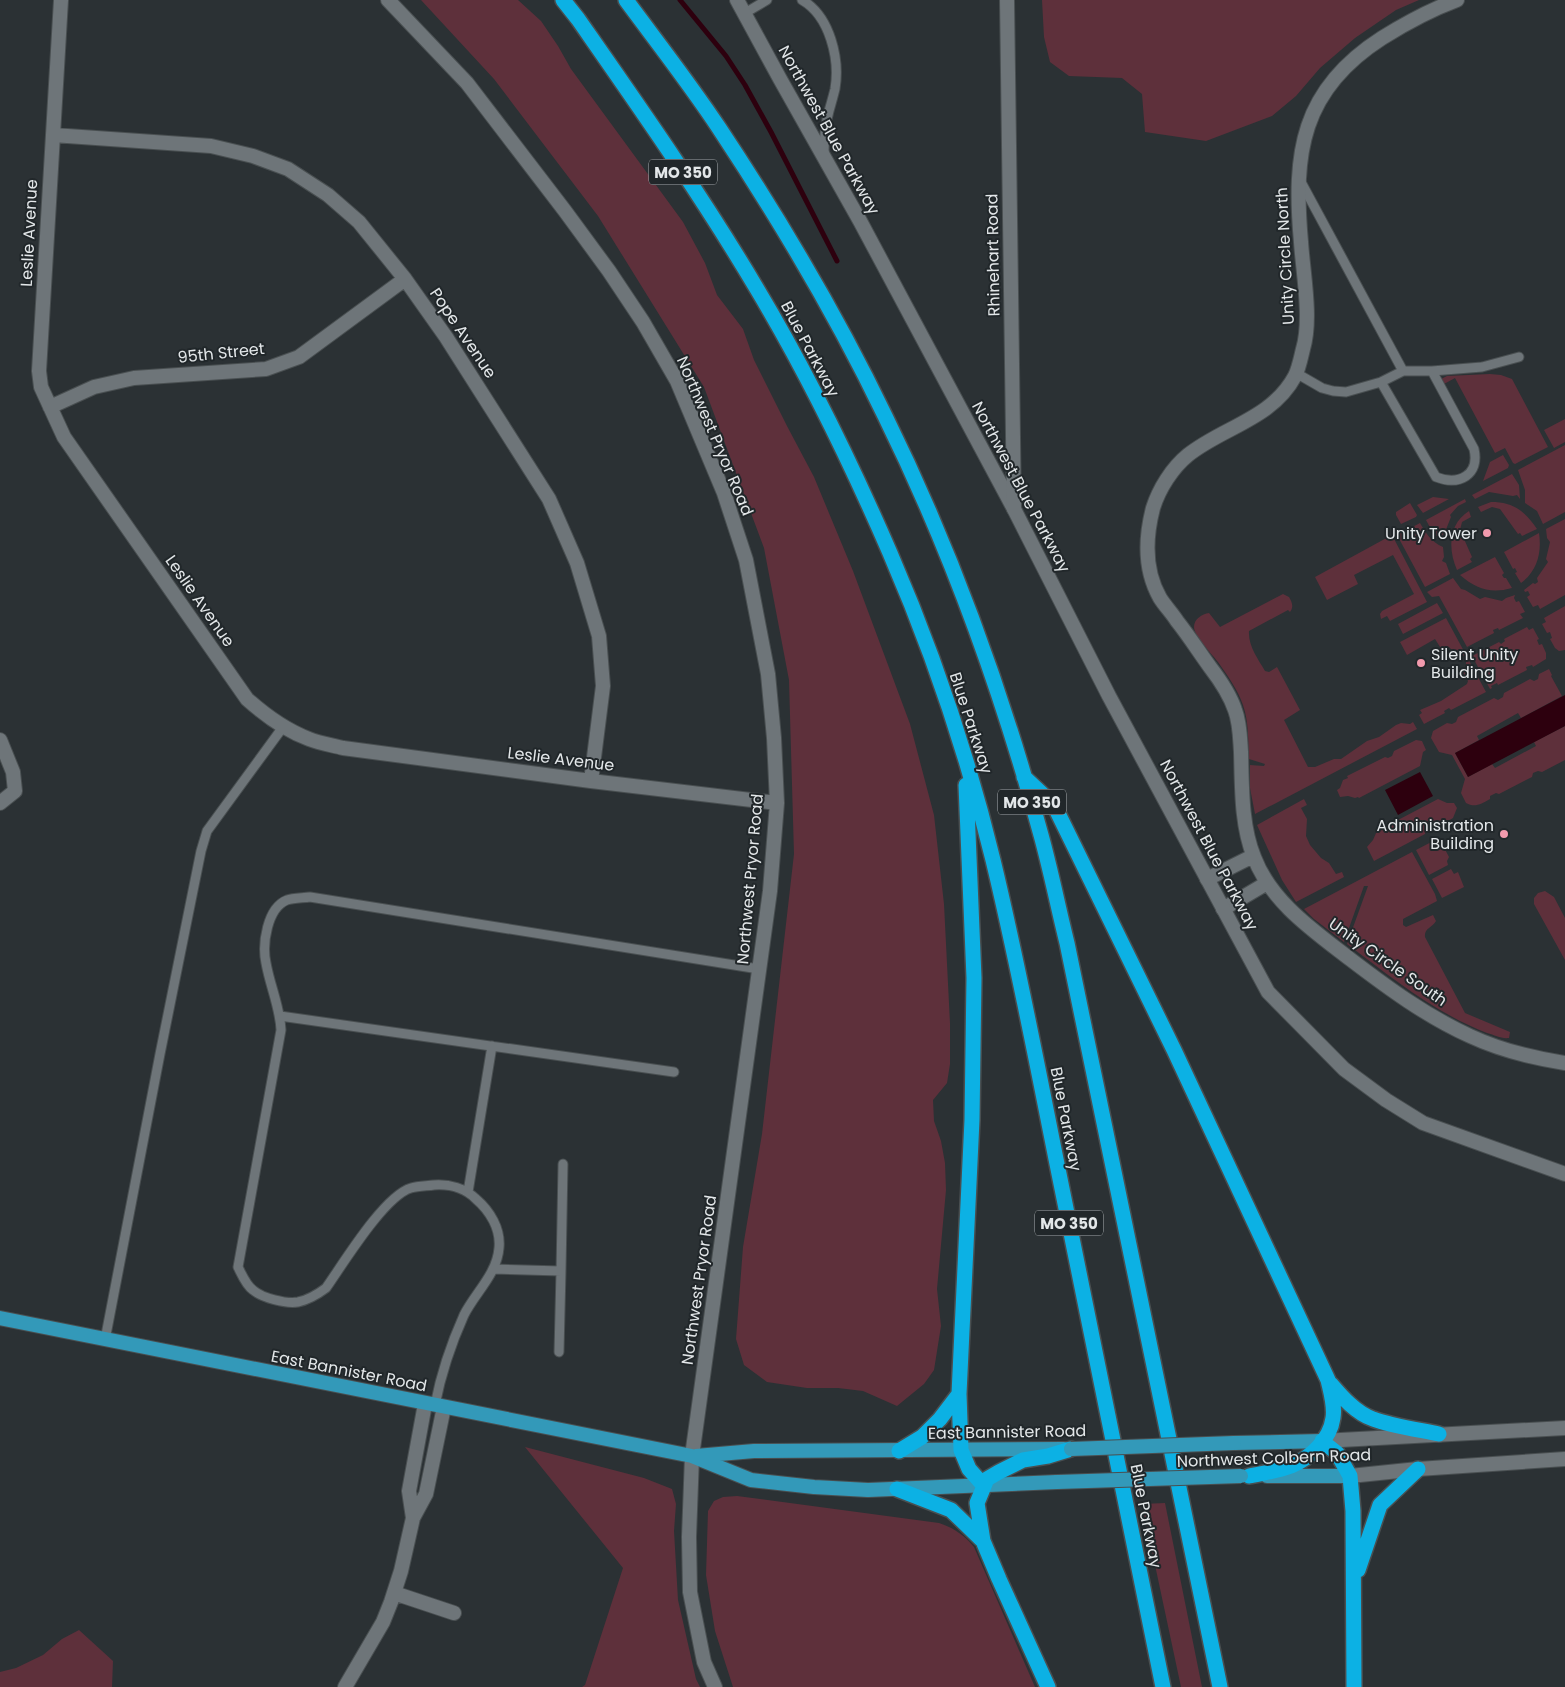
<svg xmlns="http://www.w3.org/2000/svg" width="1565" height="1687" font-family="Poppins,sans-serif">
  <rect width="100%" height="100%" fill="#2b3134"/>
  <!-- green -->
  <path fill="#5e303b" d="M421 0H518L541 21 558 46 571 69 683 222 705 263 717 295 743 329 754 360 787 426 814 477 853 571 910 724 934 815 944 904 950 1023V1064L947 1083 933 1100 934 1121 941 1141 945 1163 946 1190 937 1289 941 1326 934 1370 924 1384 897 1406 863 1391 838 1388H807L767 1382 744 1365 736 1339 743 1247 762 1134 794 854 789 680 764 548 704 387 598 216 494 79Z
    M1042 0H1419L1396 10 1355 38 1320 68 1296 96 1272 116 1206 141 1145 132 1142 94 1122 78 1069 76 1050 62 1044 37Z
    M1490 374 1501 375 1512 379 1548 447 1515 464 1513 463 1505 448 1495 453 1455 378 1444 384 1441 379 1447 376Z
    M1565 419V442L1554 448 1544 430Z
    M1565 445V512L1543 524 1537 511 1525 503V490L1518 470Z
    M1503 455 1509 465 1508 468 1483 481 1490 462Z
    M1512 474 1519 485 1520 499 1517 495 1513 496 1489 492 1475 499 1472 495Z
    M1433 497 1449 499 1423 513 1417 505Z
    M1465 499 1466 502 1458 506 1450 515 1451 517 1445 532 1441 537 1443 541 1433 533 1426 520Z
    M1491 502C1513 502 1525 511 1537 529L1522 536 1520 533 1518 534 1500 509 1492 507 1481 512 1478 507Z
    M1410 503 1417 515 1416 517 1401 524 1396 515V512Z
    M1469 511 1471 517 1462 522 1460 530 1472 557 1470 559 1472 562 1457 570C1448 550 1448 524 1469 511Z
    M1565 519V595L1540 609 1538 605 1533 607 1527 597 1530 595 1528 591 1525 592 1524 590 1533 583 1535 584 1538 582 1537 578 1548 562 1546 559 1550 542 1547 538 1546 529Z
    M1420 523C1426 533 1431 542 1443 547L1444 557 1442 561 1446 563 1450 574 1425 587 1396 533 1402 530 1403 532Z
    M1539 533C1542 553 1537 571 1521 583L1515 573 1517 572 1515 568 1513 569 1504 552Z
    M1392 535 1427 602 1390 621 1387 616 1381 619 1380 614 1382 611 1414 594 1393 555 1354 575 1358 584 1327 600 1315 577Z
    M1495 557 1504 573 1502 575 1504 578H1506L1512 588C1491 594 1476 589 1460 575Z
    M1453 578 1461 589 1465 590 1480 599 1485 597 1502 601 1506 598 1515 595 1514 598 1516 602 1519 601 1525 612 1520 614 1523 618 1499 630 1498 628 1493 630 1494 633 1467 647 1439 596 1432 597 1427 592Z
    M1283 594 1289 597C1292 602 1294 607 1290 612L1288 610 1249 631C1248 646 1258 659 1265 671L1269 672 1277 667 1300 710 1284 720 1308 767H1315L1334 759H1341L1367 741 1379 737 1396 725 1401 723 1410 724 1413 722 1417 729 1255 814 1250 788V765L1264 766 1265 764 1249 759C1248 742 1249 722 1243 705 1238 690 1227 675 1218 662 1212 654 1194 636 1194 627 1194 619 1202 614 1209 613L1220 627Z
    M1437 603 1443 613 1403 634 1398 624Z
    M1565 606V650L1559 651 1555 648 1550 639 1552 638 1550 632 1547 633 1542 624 1546 622 1544 618Z
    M1446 618 1486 692 1451 710 1449 708 1444 711 1445 713 1424 724 1419 715 1422 713 1420 710 1441 701 1467 684 1468 681 1463 672C1468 663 1467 657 1459 651L1452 650 1449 647 1442 650 1435 639 1407 655 1400 642Z
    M1527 627 1529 630 1533 628 1539 639 1537 640 1539 645 1542 644 1546 653V659L1533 667 1532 665 1526 667 1527 670 1498 685 1497 683 1491 686 1492 688 1490 689 1472 656 1499 642 1501 644 1505 641 1504 639Z
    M1549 669 1552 675 1551 676 1562 696 1521 718 1518 713 1477 736 1479 740 1455 753 1468 777 1492 764 1495 768 1536 746 1534 742 1565 726V760L1542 772 1538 771 1533 773 1532 777 1499 794 1496 793 1490 796V799C1481 804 1475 808 1466 803L1461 793 1465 779 1452 755 1439 752 1431 738 1433 731 1447 723 1452 724 1456 722 1458 717 1494 698 1498 700 1503 697 1504 693 1530 679 1534 681 1538 679 1539 674Z
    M1416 740 1422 741 1426 750 1423 752 1420 766 1359 798 1358 797 1355 798 1348 796 1340 797 1337 790 1340 788 1343 780 1348 778 1347 776 1385 757 1388 758 1392 756 1394 751Z
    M1304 799 1307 805 1301 808 1307 819 1306 836 1310 845 1321 858 1329 863 1336 874 1342 872 1344 877 1296 902 1282 880 1257 825Z
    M1438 799 1447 803H1454L1457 808 1453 818 1434 829 1430 827 1426 829 1425 834 1374 861 1367 847 1373 840 1377 831Z
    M1439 838 1449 857 1447 861 1448 865 1429 875 1416 850Z
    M1412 852 1435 894 1437 901 1403 919V925L1406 927 1433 915 1436 921C1432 928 1424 928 1425 937L1465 1013 1510 1032 1509 1038C1501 1039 1495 1035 1487 1033 1435 1013 1391 977 1347 944L1368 886H1364L1344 942 1314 919 1304 909Z
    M1451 869 1454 874 1458 872 1464 887 1442 898 1432 879Z
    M1545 891 1554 897 1565 918V960L1534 904V898L1538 893Z
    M525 1447 644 1478 672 1489 676 1504 674 1531 678 1600 696 1679 700 1687H582L585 1685 623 1568Z
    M737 1496 939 1523C954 1528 964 1535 974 1547L1035 1687H733L715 1631 706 1575 708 1511 714 1501 723 1497Z
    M1165 1503 1202 1687H1181L1142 1504Z
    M79 1630 113 1661 112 1687H0V1672L16 1668 43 1655 62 1639Z"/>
  <!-- water -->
  <path fill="#2d000e" d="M1565 695V726L1468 777 1455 753Z
    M1420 772 1433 796 1398 815 1385 790Z"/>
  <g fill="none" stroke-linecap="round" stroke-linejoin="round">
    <!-- stream -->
    <path stroke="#2d000e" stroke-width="5" d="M680 0 726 56 745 85 771 132 837 261"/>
    <defs>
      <path id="service" d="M802 0C830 16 840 59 835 89 833 97 831 104 829 111 825 125 824 139 824 153
        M745 13 767 0
        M1301 182 1403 371
        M1296 373 1322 388 1333 391 1346 392 1381 382 1403 371H1432L1482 367 1519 357
        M1381 382 1436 477C1459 486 1480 475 1474 449L1432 371
        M280 1016 674 1072
        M468 1192 492 1046
        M493 1269 561 1271 563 1164
        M105 1340 160 1054 201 851 207 831 283 727
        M559 1352 561 1271
        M435 1405C441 1374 451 1344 464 1315 475 1293 497 1274 499 1248 501 1229 490 1211 476 1199 465 1188 449 1184 434 1185 427 1186 418 1186 411 1188 384 1196 343 1264 326 1288 318 1294 308 1300 298 1302 286 1304 262 1298 253 1290 246 1285 242 1275 238 1267L281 1030C280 1007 270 986 266 963 262 944 267 908 287 900 293 898 303 898 310 897L759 969"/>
      <path id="minor" d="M61 0 39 371 41 387 64 437 247 699C266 716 285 730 309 739 319 743 331 745 343 748L591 781 777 803
        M388 0 467 83 565 211 609 271 643 322 677 381 724 493 746 560 768 674 774 738 777 803 770 891 692 1456
        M737 0 780 79 860 221 1014 509
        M1457 0C1430 10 1406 23 1382 38 1301 90 1293 153 1301 242 1303 273 1312 319 1303 349 1301 357 1299 368 1295 376 1272 419 1223 427 1188 455 1172 468 1159 489 1153 508 1145 539 1144 570 1160 598 1165 606 1172 613 1177 621 1189 636 1199 652 1210 667 1220 680 1230 695 1235 710 1240 723 1240 738 1241 752 1242 786 1241 825 1254 857 1271 902 1314 931 1350 959 1388 988 1426 1016 1470 1036 1500 1050 1532 1058 1565 1063
        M53 135 211 146 253 156 288 169 328 195 359 222 405 279 446 337 549 499 577 563 599 636 603 686 591 781
        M50 407 94 387 134 378 266 369 299 357 405 279
        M0 740 13 772 15 791 0 803
        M1207 879 1253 856
        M1223 909 1267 883
        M413 1518 409 1491 425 1404
        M394 1593 454 1613
        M345 1687 383 1622 391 1602 401 1571 413 1518 426 1494 444 1407"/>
      <path id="tertiary" d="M1007 0 1014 509 1109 696 1268 992 1344 1069 1386 1100 1423 1123 1565 1174"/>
      <path id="secondary" d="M1322 1441 1565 1428
        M692 1456 689 1537 690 1592 704 1662 715 1687
        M1350 1476 1418 1469 1565 1459"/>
      <path id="primary" d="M0 1318 692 1456 751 1480 814 1487 868 1490 1057 1482
        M1234 1443 1322 1441
        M696 1456 754 1451 1064 1449
        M1267 1476H1350"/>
      <path id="motorway" d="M563 0 578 19C640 108 702 196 757 289 808 374 851 463 890 553 932 650 968 757 993 860 1017 959 1036 1059 1056 1159 1092 1335 1127 1511 1163 1687
        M626 0C657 42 690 84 719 128 780 220 837 316 885 416 951 550 1002 692 1041 835 1051 871 1058 907 1067 943L1220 1687
        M1024 777 1054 805 1174 1050 1328 1380C1331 1393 1335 1406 1333 1418 1330 1440 1310 1458 1291 1466 1278 1471 1263 1473 1249 1476
        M966 785 974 978 972 1120 959 1394 961 1450 969 1469 984 1486
        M1331 1384C1342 1397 1356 1413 1373 1419 1391 1426 1420 1430 1439 1434
        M1322 1441 1337 1453 1350 1476 1353 1511 1354 1687
        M899 1451 922 1437 940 1419 959 1394
        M897 1489 951 1510 983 1541
        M1358 1570 1380 1505 1418 1469
        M1048 1687 999 1579 983 1541 977 1503 987 1479 999 1472 1023 1460 1048 1456 1071 1449"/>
    </defs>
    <!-- service casing -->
    <use href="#service" stroke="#494f51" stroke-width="11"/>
    <!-- minor casing -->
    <use href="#minor" stroke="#494f51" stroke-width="16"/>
    <!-- tertiary casing -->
    <use href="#tertiary" stroke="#494f51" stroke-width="16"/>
    <!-- secondary casing -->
    <use href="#secondary" stroke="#494f51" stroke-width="16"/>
    <!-- primary casing -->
    <use href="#primary" stroke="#494f51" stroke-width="16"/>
    <!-- motorway casing -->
    <use href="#motorway" stroke="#494f51" stroke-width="18"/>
    <!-- service -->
    <use href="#service" stroke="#6e7579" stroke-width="9"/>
    <!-- minor -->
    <use href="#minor" stroke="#6e7579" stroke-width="14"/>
    <!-- tertiary -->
    <use href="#tertiary" stroke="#6e7579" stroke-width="14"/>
    <!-- secondary -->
    <use href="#secondary" stroke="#6e7579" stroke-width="14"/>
    <!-- primary -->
    <use href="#primary" stroke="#3399b9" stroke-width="14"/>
    <!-- motorway -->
    <use href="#motorway" stroke="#0cb1e4" stroke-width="15"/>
    <defs>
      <path id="primary-bridge" d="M1071 1449 1234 1443
        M1057 1482 1241 1476"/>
    </defs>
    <!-- primary-bridge casing -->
    <use href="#primary-bridge" stroke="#494f51" stroke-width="16" stroke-linecap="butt"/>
    <!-- primary-bridge -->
    <use href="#primary-bridge" stroke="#3399b9" stroke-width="14"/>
  </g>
  <!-- markers -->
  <g fill="#f29aad" stroke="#21272a" stroke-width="2">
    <circle cx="1487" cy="533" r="5"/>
    <circle cx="1421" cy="663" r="5"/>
    <circle cx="1504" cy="834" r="5"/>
  </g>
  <g text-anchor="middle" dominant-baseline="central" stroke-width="4" stroke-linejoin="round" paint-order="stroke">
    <!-- shield labels -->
    <g fill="#21272a" stroke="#a9adb0" stroke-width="1">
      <rect x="649" y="159.5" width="68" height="25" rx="4"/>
      <rect x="998" y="789.5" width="68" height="25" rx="4"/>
      <rect x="1035" y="1210.5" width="68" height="25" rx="4"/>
    </g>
    <g font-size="15" font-weight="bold" fill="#e3e7e9">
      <text x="683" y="172">MO 350</text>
      <text x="1032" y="802">MO 350</text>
      <text x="1069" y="1223">MO 350</text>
    </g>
    <!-- street labels -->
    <g font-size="16" fill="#e3e7e9" stroke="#21272a">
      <text transform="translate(829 130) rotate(61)">Northwest Blue Parkway</text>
      <text transform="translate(29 233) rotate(-87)">Leslie Avenue</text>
      <text transform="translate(993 255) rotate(-91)">Rhinehart Road</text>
      <text transform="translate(1285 256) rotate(-93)">Unity Circle North</text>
      <text transform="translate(463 333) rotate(56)">Pope Avenue</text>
      <text transform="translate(810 349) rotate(62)">Blue Parkway</text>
      <text transform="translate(221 353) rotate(-6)">95th Street</text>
      <text transform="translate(715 436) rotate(67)">Northwest Pryor Road</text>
      <text transform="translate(1021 487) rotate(62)">Northwest Blue Parkway</text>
      <text transform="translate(200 601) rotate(55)">Leslie Avenue</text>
      <text transform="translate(971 723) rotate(72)">Blue Parkway</text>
      <text transform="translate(561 759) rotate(7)">Leslie Avenue</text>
      <text transform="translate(1209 845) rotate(62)">Northwest Blue Parkway</text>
      <text transform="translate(750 879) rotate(-85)">Northwest Pryor Road</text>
      <text transform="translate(1388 962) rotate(35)">Unity Circle South</text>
      <text transform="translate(1066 1119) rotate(79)">Blue Parkway</text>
      <text transform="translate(699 1280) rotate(-82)">Northwest Pryor Road</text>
      <text transform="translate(349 1371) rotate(11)">East Bannister Road</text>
      <text transform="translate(1007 1432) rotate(-1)">East Bannister Road</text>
      <text transform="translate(1274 1458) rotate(-2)">Northwest Colbern Road</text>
      <text transform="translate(1146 1516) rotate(79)">Blue Parkway</text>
    </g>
    <!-- poi labels -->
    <g font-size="16" fill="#e3e7e9" stroke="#21272a" text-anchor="end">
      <text x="1477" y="533">Unity Tower</text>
      <text x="1431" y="654" text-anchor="start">Silent Unity<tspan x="1431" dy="18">Building</tspan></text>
      <text x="1494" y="825">Administration<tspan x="1494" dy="18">Building</tspan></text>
    </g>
  </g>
</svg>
